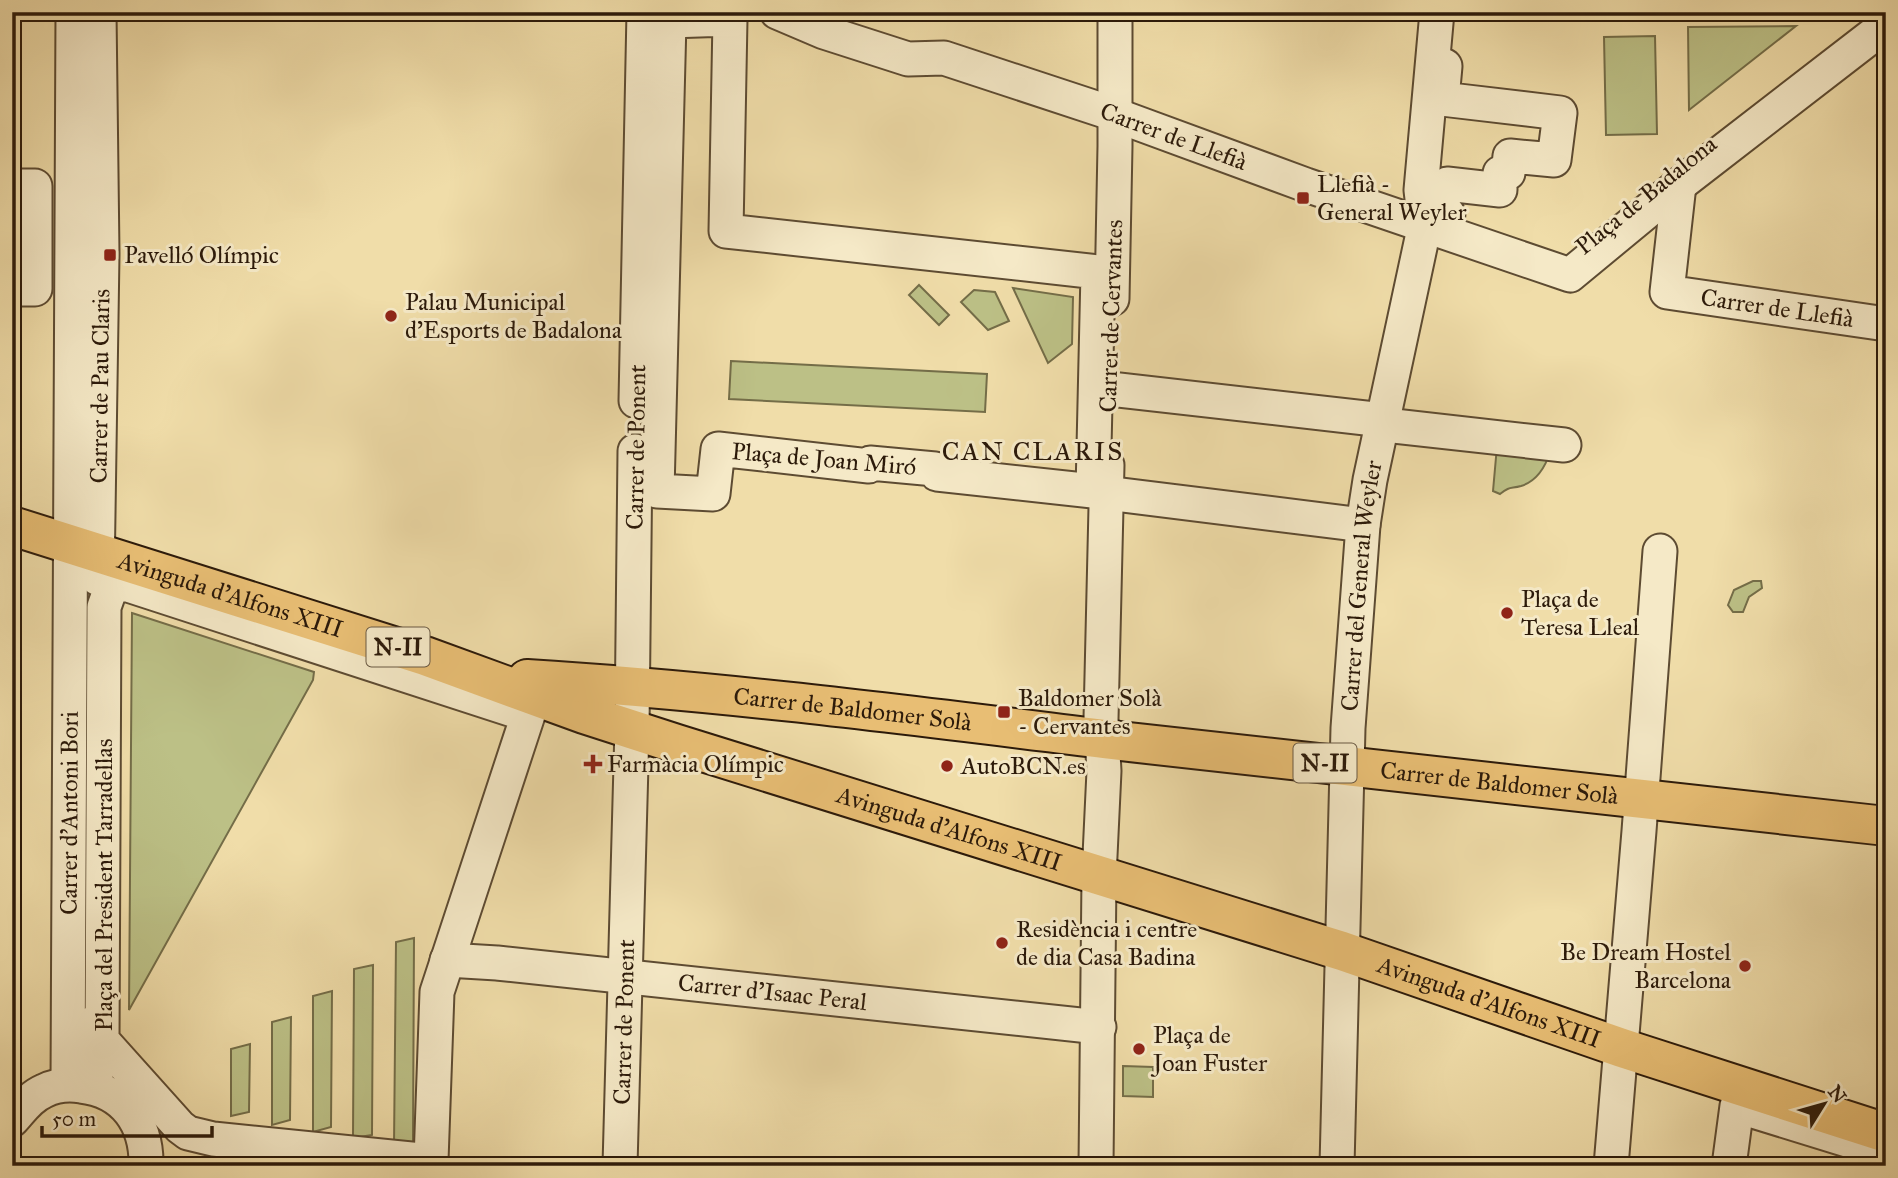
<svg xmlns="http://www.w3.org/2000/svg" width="1898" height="1178" font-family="'IM FELL Great Primer',serif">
  <rect width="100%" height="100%" fill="#f0dda9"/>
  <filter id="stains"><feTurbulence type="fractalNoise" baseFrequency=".00286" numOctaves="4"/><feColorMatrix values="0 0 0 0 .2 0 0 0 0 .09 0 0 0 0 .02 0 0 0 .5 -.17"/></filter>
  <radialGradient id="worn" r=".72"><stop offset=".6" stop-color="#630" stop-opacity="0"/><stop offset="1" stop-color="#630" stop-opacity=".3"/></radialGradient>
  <!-- green -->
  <path fill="#bcc086" stroke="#746d48" stroke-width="2" d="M1796 26 1689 110 1688 27Z
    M1655 36 1657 134 1606 135 1604 37Z
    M12 195H26V235H12Z
    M919 285 949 315 939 325 909 295Z
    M1013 288 1073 297 1072 344 1048 363Z
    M974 290 995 292 1009 321 988 330 961 302Z
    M731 361 987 374 985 412 729 399Z
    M1497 446 1550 452C1545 468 1537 481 1521 486 1510 489 1510 486 1500 494L1493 491Z
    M1753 581H1761L1762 588 1749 597 1743 612H1733L1728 605 1734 590Z
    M132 613 314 672 313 680 129 1010Z
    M414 938 413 1142 394 1146 396 942Z
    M373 965 372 1135 353 1138 354 969Z
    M332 991 331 1127 313 1132V996Z
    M291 1017 290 1120 272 1125V1022Z
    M250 1044 249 1112 231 1116V1049Z
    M1123 1066 1153 1067V1097L1123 1096Z"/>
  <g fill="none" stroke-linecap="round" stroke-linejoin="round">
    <defs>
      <g id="minor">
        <path id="s1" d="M777 12 824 32 908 59 944 58 1102 110 1306 185 1570 275 1679 185 1886 25"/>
        <path d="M730 19 726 231 1098 272 1093 491 937 474 935 469 870 463 869 466 718 449 713 494 657 491 669 21Z"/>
        <path d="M1445 66 1442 99 1560 113 1554 160 1510 156 1508 173H1500V190L1447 184 1445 192 1432 190C1431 203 1434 209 1448 214"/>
        <path id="s2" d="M1679 185 1667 292 1886 324"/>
        <path d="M12 186H35V289H12"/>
        <path d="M1112 299 1115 146V12"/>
        <path d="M1110 389 1383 420 1394 426 1564 445"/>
        <path d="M636 401 644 12"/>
        <path d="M1106 493 1363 525"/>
        <path id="s3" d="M97 578 102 254 99 12"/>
        <path d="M119 585H128L528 715 437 992 431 1161 213 1139 188 1133 180 1127 102 1040 104 607 110 590Z"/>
        <path id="s4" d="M447 960 497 963 1099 1027"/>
        <path d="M91 1024 97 1088"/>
        <path id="s5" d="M68 1084 73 12"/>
        <path d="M12 1120C22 1109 30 1097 44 1091 56 1085 68 1084 81 1086 125 1091 147 1124 146 1166"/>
        <path id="s6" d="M620 1166 632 728 635 451"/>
        <path d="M1096 1166 1099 877 1104 771 1101 719 1107 465"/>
        <path id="s7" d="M1337 1166 1348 728 1363 525 1370 480 1425 224 1421 190 1437 12"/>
        <path d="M1611 1166 1639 831 1660 551"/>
        <path d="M1729 1166 1737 1106 1886 1152"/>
      </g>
      <g id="major">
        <path id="s8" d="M12 526 425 656 584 714 677 744 1342 951 1622 1048 1886 1133"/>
        <path id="s9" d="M527 679C725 691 923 717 1120 741L1886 826"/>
      </g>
    </defs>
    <!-- minor casing -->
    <use href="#minor" stroke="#5d4b32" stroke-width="37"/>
    <!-- major casing -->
    <use href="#major" stroke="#2c1a0a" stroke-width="42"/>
    <!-- minor -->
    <use href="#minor" stroke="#f5e9c7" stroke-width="33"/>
    <!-- major -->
    <use href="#major" stroke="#e8be74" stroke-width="38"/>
  </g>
  <!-- markers -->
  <g fill="#8f2418" stroke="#f5e9c7" stroke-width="2.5">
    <rect x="1296" y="191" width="14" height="14" rx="3.5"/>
    <rect x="103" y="248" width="14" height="14" rx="3.5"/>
    <circle cx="391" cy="316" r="7"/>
    <circle cx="1507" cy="613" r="7"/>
    <rect x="997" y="705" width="14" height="14" rx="3.5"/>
    <path d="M589.5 753.5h7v7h7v7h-7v7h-7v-7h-7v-7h7z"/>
    <circle cx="947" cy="766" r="7"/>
    <circle cx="1002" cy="943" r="7"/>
    <circle cx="1745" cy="966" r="7"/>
    <circle cx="1139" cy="1049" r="7"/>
  </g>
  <g text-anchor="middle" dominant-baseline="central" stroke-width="6" stroke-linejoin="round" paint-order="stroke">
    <!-- shield labels -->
    <g fill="#f5e9c7" stroke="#685843" stroke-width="2">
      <rect x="366.5" y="627.5" width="63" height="39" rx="5"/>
      <rect x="1293.5" y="743.5" width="63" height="39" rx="5"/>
    </g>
    <g font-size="23" font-weight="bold" fill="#2c1a0a">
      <text x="398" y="647">N-II</text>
      <text x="1325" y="763">N-II</text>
    </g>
    <!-- street labels -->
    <g font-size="24" fill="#2c1a0a" stroke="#f5e9c7">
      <text stroke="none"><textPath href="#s1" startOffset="418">Carrer de Llefià</textPath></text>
      <text transform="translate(1646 195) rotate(-39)">Plaça de Badalona</text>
      <text stroke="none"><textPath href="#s2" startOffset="219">Carrer de Llefià</textPath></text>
      <text transform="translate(1111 316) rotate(-88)">Carrer de Cervantes</text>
      <text stroke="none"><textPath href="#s3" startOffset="192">Carrer de Pau Claris</textPath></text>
      <text transform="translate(636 447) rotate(-89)">Carrer de Ponent</text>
      <text transform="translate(824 459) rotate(5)">Plaça de Joan Miró</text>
      <text stroke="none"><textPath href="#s7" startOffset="581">Carrer del General Weyler</textPath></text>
      <text stroke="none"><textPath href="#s8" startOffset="229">Avinguda d'Alfons XIII</textPath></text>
      <text stroke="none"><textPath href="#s9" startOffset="327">Carrer de Baldomer Solà</textPath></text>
      <text stroke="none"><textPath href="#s9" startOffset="978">Carrer de Baldomer Solà</textPath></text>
      <text stroke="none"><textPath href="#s5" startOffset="271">Carrer d'Antoni Bori</textPath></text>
      <text stroke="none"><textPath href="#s8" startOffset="985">Avinguda d'Alfons XIII</textPath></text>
      <text transform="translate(104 885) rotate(-90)">Plaça del President Tarradellas</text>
      <text stroke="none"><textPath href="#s4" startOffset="327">Carrer d'Isaac Peral</textPath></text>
      <text stroke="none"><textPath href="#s8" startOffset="1552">Avinguda d'Alfons XIII</textPath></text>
      <text stroke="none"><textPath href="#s6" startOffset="144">Carrer de Ponent</textPath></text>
    </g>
    <!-- poi labels -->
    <g font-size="24" fill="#2c1a0a" stroke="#f5e9c7" text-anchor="start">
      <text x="1317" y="184">Llefià -<tspan x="1317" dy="28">General Weyler</tspan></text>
      <text x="124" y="255">Pavelló Olímpic</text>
      <text x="405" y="302">Palau Municipal<tspan x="405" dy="28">d'Esports de Badalona</tspan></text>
      <text x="1521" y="599">Plaça de<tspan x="1521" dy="28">Teresa Lleal</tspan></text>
      <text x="1018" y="698">Baldomer Solà<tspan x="1018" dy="28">- Cervantes</tspan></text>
      <text x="607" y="764">Farmàcia Olímpic</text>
      <text x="961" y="766">AutoBCN.es</text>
      <text x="1016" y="929">Residència i centre<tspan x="1016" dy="28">de dia Casa Badina</tspan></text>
      <text x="1731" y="952" text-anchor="end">Be Dream Hostel<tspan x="1731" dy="28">Barcelona</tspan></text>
      <text x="1153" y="1035">Plaça de<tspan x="1153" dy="28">Joan Fuster</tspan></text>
    </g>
    <!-- neighbourhood labels -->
    <g font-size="26" letter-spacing="2" fill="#2c1a0a" stroke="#f5e9c7">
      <text x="1033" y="451">CAN CLARIS</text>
    </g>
  </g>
  <!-- margin -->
  <rect width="1898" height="1178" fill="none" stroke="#f0dda9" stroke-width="42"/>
  <rect x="14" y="14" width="1870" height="1150" fill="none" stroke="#2c1a0a" stroke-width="3.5"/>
  <rect x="21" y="21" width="1856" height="1136" fill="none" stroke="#2c1a0a" stroke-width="2"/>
  <!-- north arrow -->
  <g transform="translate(1824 1104) rotate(53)" stroke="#f5e9c7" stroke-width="5" paint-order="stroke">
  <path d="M0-5L12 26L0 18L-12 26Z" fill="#2c1a0a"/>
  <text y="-10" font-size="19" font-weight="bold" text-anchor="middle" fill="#2c1a0a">N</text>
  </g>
  <!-- scale -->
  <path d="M42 1126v10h170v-10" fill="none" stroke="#2c1a0a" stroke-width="3.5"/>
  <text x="52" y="1126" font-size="21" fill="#2c1a0a" stroke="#f5e9c7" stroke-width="5" paint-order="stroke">50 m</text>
  <rect width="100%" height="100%" filter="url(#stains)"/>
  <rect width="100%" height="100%" fill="url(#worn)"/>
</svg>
